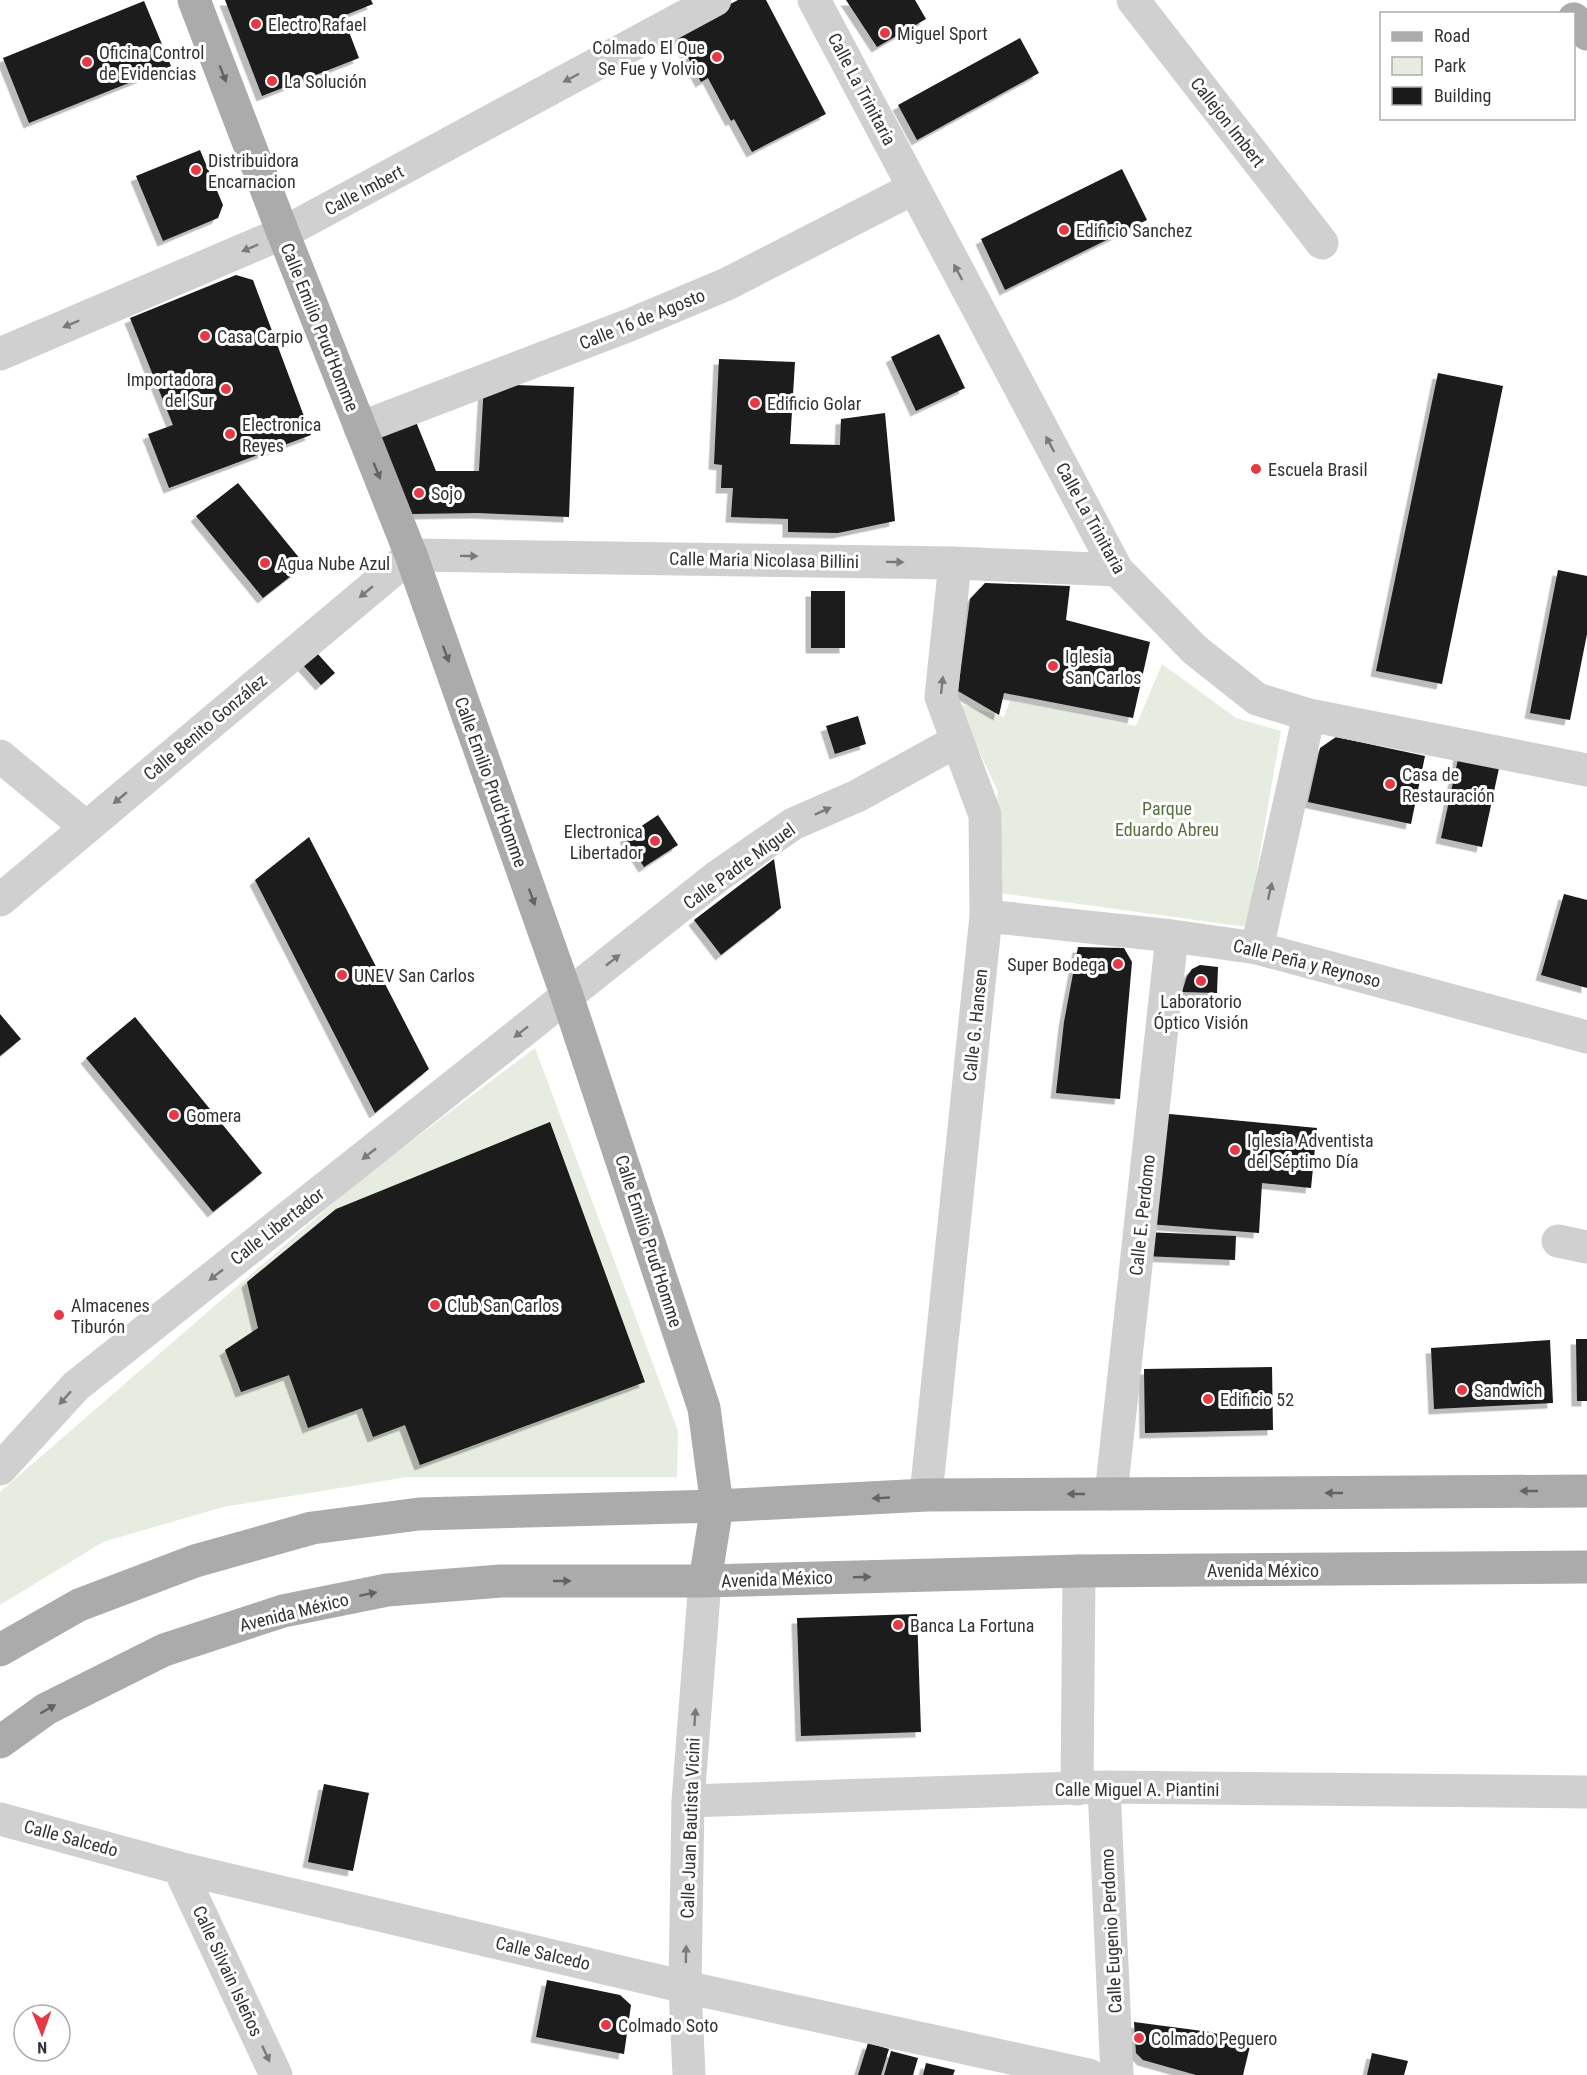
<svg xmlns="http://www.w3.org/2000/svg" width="1587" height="2075" font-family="'Roboto Condensed',sans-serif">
  <defs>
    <filter id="shadow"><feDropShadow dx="-5.5" dy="5.5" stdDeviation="0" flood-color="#0004"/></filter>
  </defs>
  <rect width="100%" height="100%" fill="#fff"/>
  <!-- green -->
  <path fill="#e6ecdf" d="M1162 664 1236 718 1281 731 1247 927 986 891 998 792 957 703 1004 717 1010 701 1136 726Z
    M535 1048 678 1431 677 1477H407L223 1507 103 1542 0 1605V1492L361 1179Z"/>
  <!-- building -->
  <path fill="#1a1a1a" filter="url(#shadow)" d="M225 0H371L373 4 343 16 359 58 262 96Z
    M738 0H766L826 114 752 152 734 119 731 121 708 78 701 82 675 33Z
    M846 0H915L926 19 877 47Z
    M144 1 171 66 29 123 3 58Z
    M1020 38 1039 73 917 140 898 105Z
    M200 150 223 205 218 218 163 241 136 176Z
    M1122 169 1147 220 1005 290 981 239Z
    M236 275 253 280 311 435 169 488 148 434 173 425 130 318Z
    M939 334 965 388 916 411 891 357Z
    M719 359 795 362 790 444 840 445 841 419 885 413 895 521 838 533 788 532V519L731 517 733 488H721L722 465 714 464Z
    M1438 373 1503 386 1442 684 1376 671Z
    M484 384 574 387 569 517 478 513 412 514 372 430 412 412 436 471H479Z
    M238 483 305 565 263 598 196 516Z
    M1558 570 1587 576V634L1570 720 1530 713Z
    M985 583 1070 586 1066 620 1150 642 1133 718 1004 693 999 715 958 691 970 599Z
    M811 591H845V648H811Z
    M308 643 335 673 321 685 294 655Z
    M858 716 866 744 835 754 826 726Z
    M1336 737 1425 756 1411 824 1308 802 1320 748Z
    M1460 750 1501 759 1482 847 1441 838Z
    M658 815 678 845 644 867 625 837Z
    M309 837 429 1069 375 1113 255 880Z
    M774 859 781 908 721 955 694 920Z
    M1564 894 1587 900V988L1541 975Z
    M1078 947 1124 948 1132 962 1120 1099 1056 1093 1064 1022Z
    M1200 965 1218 967 1217 993 1182 992 1187 976 1192 969Z
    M0 1014 21 1039 0 1056Z
    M135 1017 262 1173 213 1212 86 1058Z
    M1159 1113 1317 1128 1311 1188 1262 1183 1259 1233 1149 1224Z
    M550 1122 645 1382 420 1465 405 1425 373 1437 362 1408 308 1428 289 1375 241 1392 225 1350 258 1328 247 1282 336 1209Z
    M1145 1232 1236 1236 1235 1260 1144 1256Z
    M1576 1339H1587V1401H1577Z
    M1550 1340 1553 1403 1434 1409 1431 1348Z
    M1272 1367 1273 1430 1145 1433 1144 1369Z
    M917 1614 921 1732 801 1736 797 1618Z
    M324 1784 369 1793 353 1871 308 1862Z
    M547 1980 620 1995 631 2005 624 2054 536 2037Z
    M1134 2022 1210 2032 1251 2042 1243 2075H1196L1143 2060 1136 2053Z
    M868 2043 889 2049 881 2075H858Z
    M891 2051 918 2058 913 2075H884Z
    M1372 2053 1408 2061 1404 2075H1367Z
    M926 2063 955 2070 953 2075H923Z"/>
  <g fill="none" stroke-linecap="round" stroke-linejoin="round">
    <!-- minor -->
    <path stroke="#d0d0d0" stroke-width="33" d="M814 0 1117 570 1195 650 1257 699 1309 715 1587 770
      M1133 0 1322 243
      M0 354 283 233 715 0
      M360 428 627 326 727 284 914 188
      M0 756 86 827
      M0 900 411 555 955 563 1117 570
      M986 916 1172 936 1257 948 1587 1037
      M1257 948 1309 715
      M1558 1241 1587 1247
      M0 1469 76 1386 718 876 793 824 857 796 957 741
      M1111 1494 1172 936
      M926 1495 986 916 985 815 941 697 955 563
      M1104 1787 1117 2075
      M1077 1789 1079 1571
      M688 1801 1104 1787 1587 1792
      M0 1819 179 1868 685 1987 1089 2075
      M179 1868 276 2075
      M689 2075 685 1987 688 1801 705 1581"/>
    <!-- major -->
    <path stroke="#ababab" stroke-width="33" d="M194 0 283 233 411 555 567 996 704 1408 717 1506 705 1581
      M1574 19 1587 34
      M0 1650 79 1605 195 1561 312 1528 419 1514 717 1506 926 1495 1587 1491
      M0 1742 46 1709 164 1650 283 1611 387 1590 501 1581H705L1079 1571 1587 1567"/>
  </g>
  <!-- one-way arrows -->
  <defs><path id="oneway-solid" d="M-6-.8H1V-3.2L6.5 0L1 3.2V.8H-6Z" transform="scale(1.5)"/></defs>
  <g fill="#636363">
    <use href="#oneway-solid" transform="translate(223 74) rotate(69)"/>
    <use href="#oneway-solid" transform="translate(377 471) rotate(68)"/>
    <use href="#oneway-solid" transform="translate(446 654) rotate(70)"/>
    <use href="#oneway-solid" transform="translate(532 897) rotate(70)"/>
    <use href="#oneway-solid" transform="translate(1529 1491) rotate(180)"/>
    <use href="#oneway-solid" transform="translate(1334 1493) rotate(180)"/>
    <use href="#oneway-solid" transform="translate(1076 1494) rotate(180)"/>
    <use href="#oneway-solid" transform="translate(881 1498) rotate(177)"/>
    <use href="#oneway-solid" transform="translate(862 1577) rotate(-2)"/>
    <use href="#oneway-solid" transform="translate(562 1581)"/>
    <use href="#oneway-solid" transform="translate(368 1594) rotate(-12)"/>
    <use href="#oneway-solid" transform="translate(48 1709) rotate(-30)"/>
  </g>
  <g fill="#7a7a7a">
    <use href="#oneway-solid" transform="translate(571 78) rotate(152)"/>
    <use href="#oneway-solid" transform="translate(250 248) rotate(157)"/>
    <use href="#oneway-solid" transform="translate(958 272) rotate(-118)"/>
    <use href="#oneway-solid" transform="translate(71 324) rotate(157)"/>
    <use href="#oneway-solid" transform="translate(1050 444) rotate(-118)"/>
    <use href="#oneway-solid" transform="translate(469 556) rotate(1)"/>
    <use href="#oneway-solid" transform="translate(895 562) rotate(1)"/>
    <use href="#oneway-solid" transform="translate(366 592) rotate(140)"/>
    <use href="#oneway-solid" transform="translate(942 685) rotate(-84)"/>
    <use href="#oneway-solid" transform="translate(120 798) rotate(140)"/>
    <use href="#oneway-solid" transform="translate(823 811) rotate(-24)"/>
    <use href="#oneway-solid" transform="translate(1270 891) rotate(-77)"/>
    <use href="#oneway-solid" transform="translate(613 960) rotate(-38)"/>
    <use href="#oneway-solid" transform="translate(521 1032) rotate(142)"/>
    <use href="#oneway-solid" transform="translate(369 1154) rotate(142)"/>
    <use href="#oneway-solid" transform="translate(216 1275) rotate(142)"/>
    <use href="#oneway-solid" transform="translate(65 1398) rotate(132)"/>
    <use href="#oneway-solid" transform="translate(695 1717) rotate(-86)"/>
    <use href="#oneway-solid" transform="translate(686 1954) rotate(-89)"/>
    <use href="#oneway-solid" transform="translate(266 2054) rotate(65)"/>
  </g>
  <!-- markers -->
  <g fill="#e63946" stroke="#fff" stroke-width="2">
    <circle cx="256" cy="24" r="6"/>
    <circle cx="885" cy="33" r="6"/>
    <circle cx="717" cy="57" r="6"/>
    <circle cx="87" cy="62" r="6"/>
    <circle cx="272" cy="81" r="6"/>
    <circle cx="196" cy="170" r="6"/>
    <circle cx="1064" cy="230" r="6"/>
    <circle cx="205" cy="336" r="6"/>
    <circle cx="226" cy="389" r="6"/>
    <circle cx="755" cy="403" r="6"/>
    <circle cx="230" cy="434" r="6"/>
    <circle cx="1256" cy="469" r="6"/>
    <circle cx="419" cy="493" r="6"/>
    <circle cx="265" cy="563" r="6"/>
    <circle cx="1053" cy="666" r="6"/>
    <circle cx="1390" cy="784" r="6"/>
    <circle cx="655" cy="841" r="6"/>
    <circle cx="1118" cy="964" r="6"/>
    <circle cx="342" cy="975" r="6"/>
    <circle cx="1201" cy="981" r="6"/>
    <circle cx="174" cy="1115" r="6"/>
    <circle cx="1235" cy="1150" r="6"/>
    <circle cx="435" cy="1305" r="6"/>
    <circle cx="59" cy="1315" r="6"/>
    <circle cx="1462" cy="1390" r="6"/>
    <circle cx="1208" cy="1399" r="6"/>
    <circle cx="898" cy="1625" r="6"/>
    <circle cx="606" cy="2025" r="6"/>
    <circle cx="1139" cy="2038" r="6"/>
  </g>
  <g text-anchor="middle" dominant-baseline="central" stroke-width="6" stroke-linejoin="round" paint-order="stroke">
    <!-- poi labels -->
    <g font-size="18" fill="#333" stroke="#fff" text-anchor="start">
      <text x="268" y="24">Electro Rafael</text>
      <text x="897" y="33">Miguel Sport</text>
      <text x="705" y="47" text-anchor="end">Colmado El Que<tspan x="705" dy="21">Se Fue y Volvio</tspan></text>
      <text x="99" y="52">Oficina Control<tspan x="99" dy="21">de Evidencias</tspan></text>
      <text x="284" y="81">La Solución</text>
      <text x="208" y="160">Distribuidora<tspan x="208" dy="21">Encarnacion</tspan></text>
      <text x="1076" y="230">Edificio Sanchez</text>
      <text x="217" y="336">Casa Carpio</text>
      <text x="214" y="379" text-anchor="end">Importadora<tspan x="214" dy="21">del Sur</tspan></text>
      <text x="767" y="403">Edificio Golar</text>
      <text x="242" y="424">Electronica<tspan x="242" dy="21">Reyes</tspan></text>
      <text x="1268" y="469">Escuela Brasil</text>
      <text x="431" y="493">Sojo</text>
      <text x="277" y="563">Agua Nube Azul</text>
      <text x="1065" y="656">Iglesia<tspan x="1065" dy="21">San Carlos</tspan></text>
      <text x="1402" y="774">Casa de<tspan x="1402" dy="21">Restauración</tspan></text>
      <text x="643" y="831" text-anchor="end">Electronica<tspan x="643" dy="21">Libertador</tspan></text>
      <text x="1106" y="964" text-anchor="end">Super Bodega</text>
      <text x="354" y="975">UNEV San Carlos</text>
      <text x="1201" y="1001" text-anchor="middle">Laboratorio<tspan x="1201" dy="21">Óptico Visión</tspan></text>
      <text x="186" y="1115">Gomera</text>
      <text x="1247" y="1140">Iglesia Adventista<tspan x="1247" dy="21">del Séptimo Día</tspan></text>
      <text x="71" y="1305">Almacenes<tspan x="71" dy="21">Tiburón</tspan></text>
      <text x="447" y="1305">Club San Carlos</text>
      <text x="1474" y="1390">Sandwich</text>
      <text x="1220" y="1399">Edificio 52</text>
      <text x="910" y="1625">Banca La Fortuna</text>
      <text x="618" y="2025">Colmado Soto</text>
      <text x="1151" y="2038">Colmado Peguero</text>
    </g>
    <!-- street labels -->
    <g font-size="18" fill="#333" stroke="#fff">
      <text transform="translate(862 89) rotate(62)">Calle La Trinitaria</text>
      <text transform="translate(1228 122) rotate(52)">Callejon Imbert</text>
      <text transform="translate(364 190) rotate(-28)">Calle Imbert</text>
      <text transform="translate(642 319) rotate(-22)">Calle 16 de Agosto</text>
      <text transform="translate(320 327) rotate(68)">Calle Emilio Prud'Homme</text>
      <text transform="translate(1091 518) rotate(61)">Calle La Trinitaria</text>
      <text transform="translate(764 560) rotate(1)">Calle Maria Nicolasa Billini</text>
      <text transform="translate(205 727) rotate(-40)">Calle Benito González</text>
      <text transform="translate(491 782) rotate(70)">Calle Emilio Prud'Homme</text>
      <text transform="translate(739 866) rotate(-36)">Calle Padre Miguel</text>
      <text transform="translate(1307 963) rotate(14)">Calle Peña y Reynoso</text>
      <text transform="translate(975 1025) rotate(-84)">Calle G. Hansen</text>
      <text transform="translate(1142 1215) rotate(-84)">Calle E. Perdomo</text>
      <text transform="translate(277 1226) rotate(-38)">Calle Libertador</text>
      <text transform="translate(649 1241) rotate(72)">Calle Emilio Prud'Homme</text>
      <text x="1263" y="1570">Avenida México</text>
      <text transform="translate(777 1579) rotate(-2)">Avenida México</text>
      <text transform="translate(294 1612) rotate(-14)">Avenida México</text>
      <text x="1137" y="1789">Calle Miguel A. Piantini</text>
      <text transform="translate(690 1828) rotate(-88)">Calle Juan Bautista Vicini</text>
      <text transform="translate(71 1838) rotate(15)">Calle Salcedo</text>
      <text transform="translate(1111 1931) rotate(-93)">Calle Eugenio Perdomo</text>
      <text transform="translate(543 1953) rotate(13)">Calle Salcedo</text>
      <text transform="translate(228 1971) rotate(65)">Calle Silvain Isleños</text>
    </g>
    <!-- park labels -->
    <g font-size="18" fill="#56703f" stroke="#fff">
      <text x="1167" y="808">Parque<tspan x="1167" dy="21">Eduardo Abreu</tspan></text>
    </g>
  </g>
  <!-- legend -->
  <rect x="1380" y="12" width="195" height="108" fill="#ffffff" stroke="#adadad" stroke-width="1.5"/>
  <rect x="1392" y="32" width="30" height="9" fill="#ababab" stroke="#adadad" stroke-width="1.5"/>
  <text x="1434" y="42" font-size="18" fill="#333333">Road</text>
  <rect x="1392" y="57" width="30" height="18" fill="#e6ecdf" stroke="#adadad" stroke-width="1.5"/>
  <text x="1434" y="72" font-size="18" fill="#333333">Park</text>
  <rect x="1392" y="87" width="30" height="18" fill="#1a1a1a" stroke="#adadad" stroke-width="1.5"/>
  <text x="1434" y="102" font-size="18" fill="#333333">Building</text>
  <!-- north arrow -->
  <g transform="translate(42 2033) rotate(179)"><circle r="28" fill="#ffffff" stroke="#adadad" stroke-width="1.5"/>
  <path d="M0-4.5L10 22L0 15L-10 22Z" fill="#e63946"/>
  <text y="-9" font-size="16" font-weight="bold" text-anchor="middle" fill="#333333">N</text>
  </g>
</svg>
